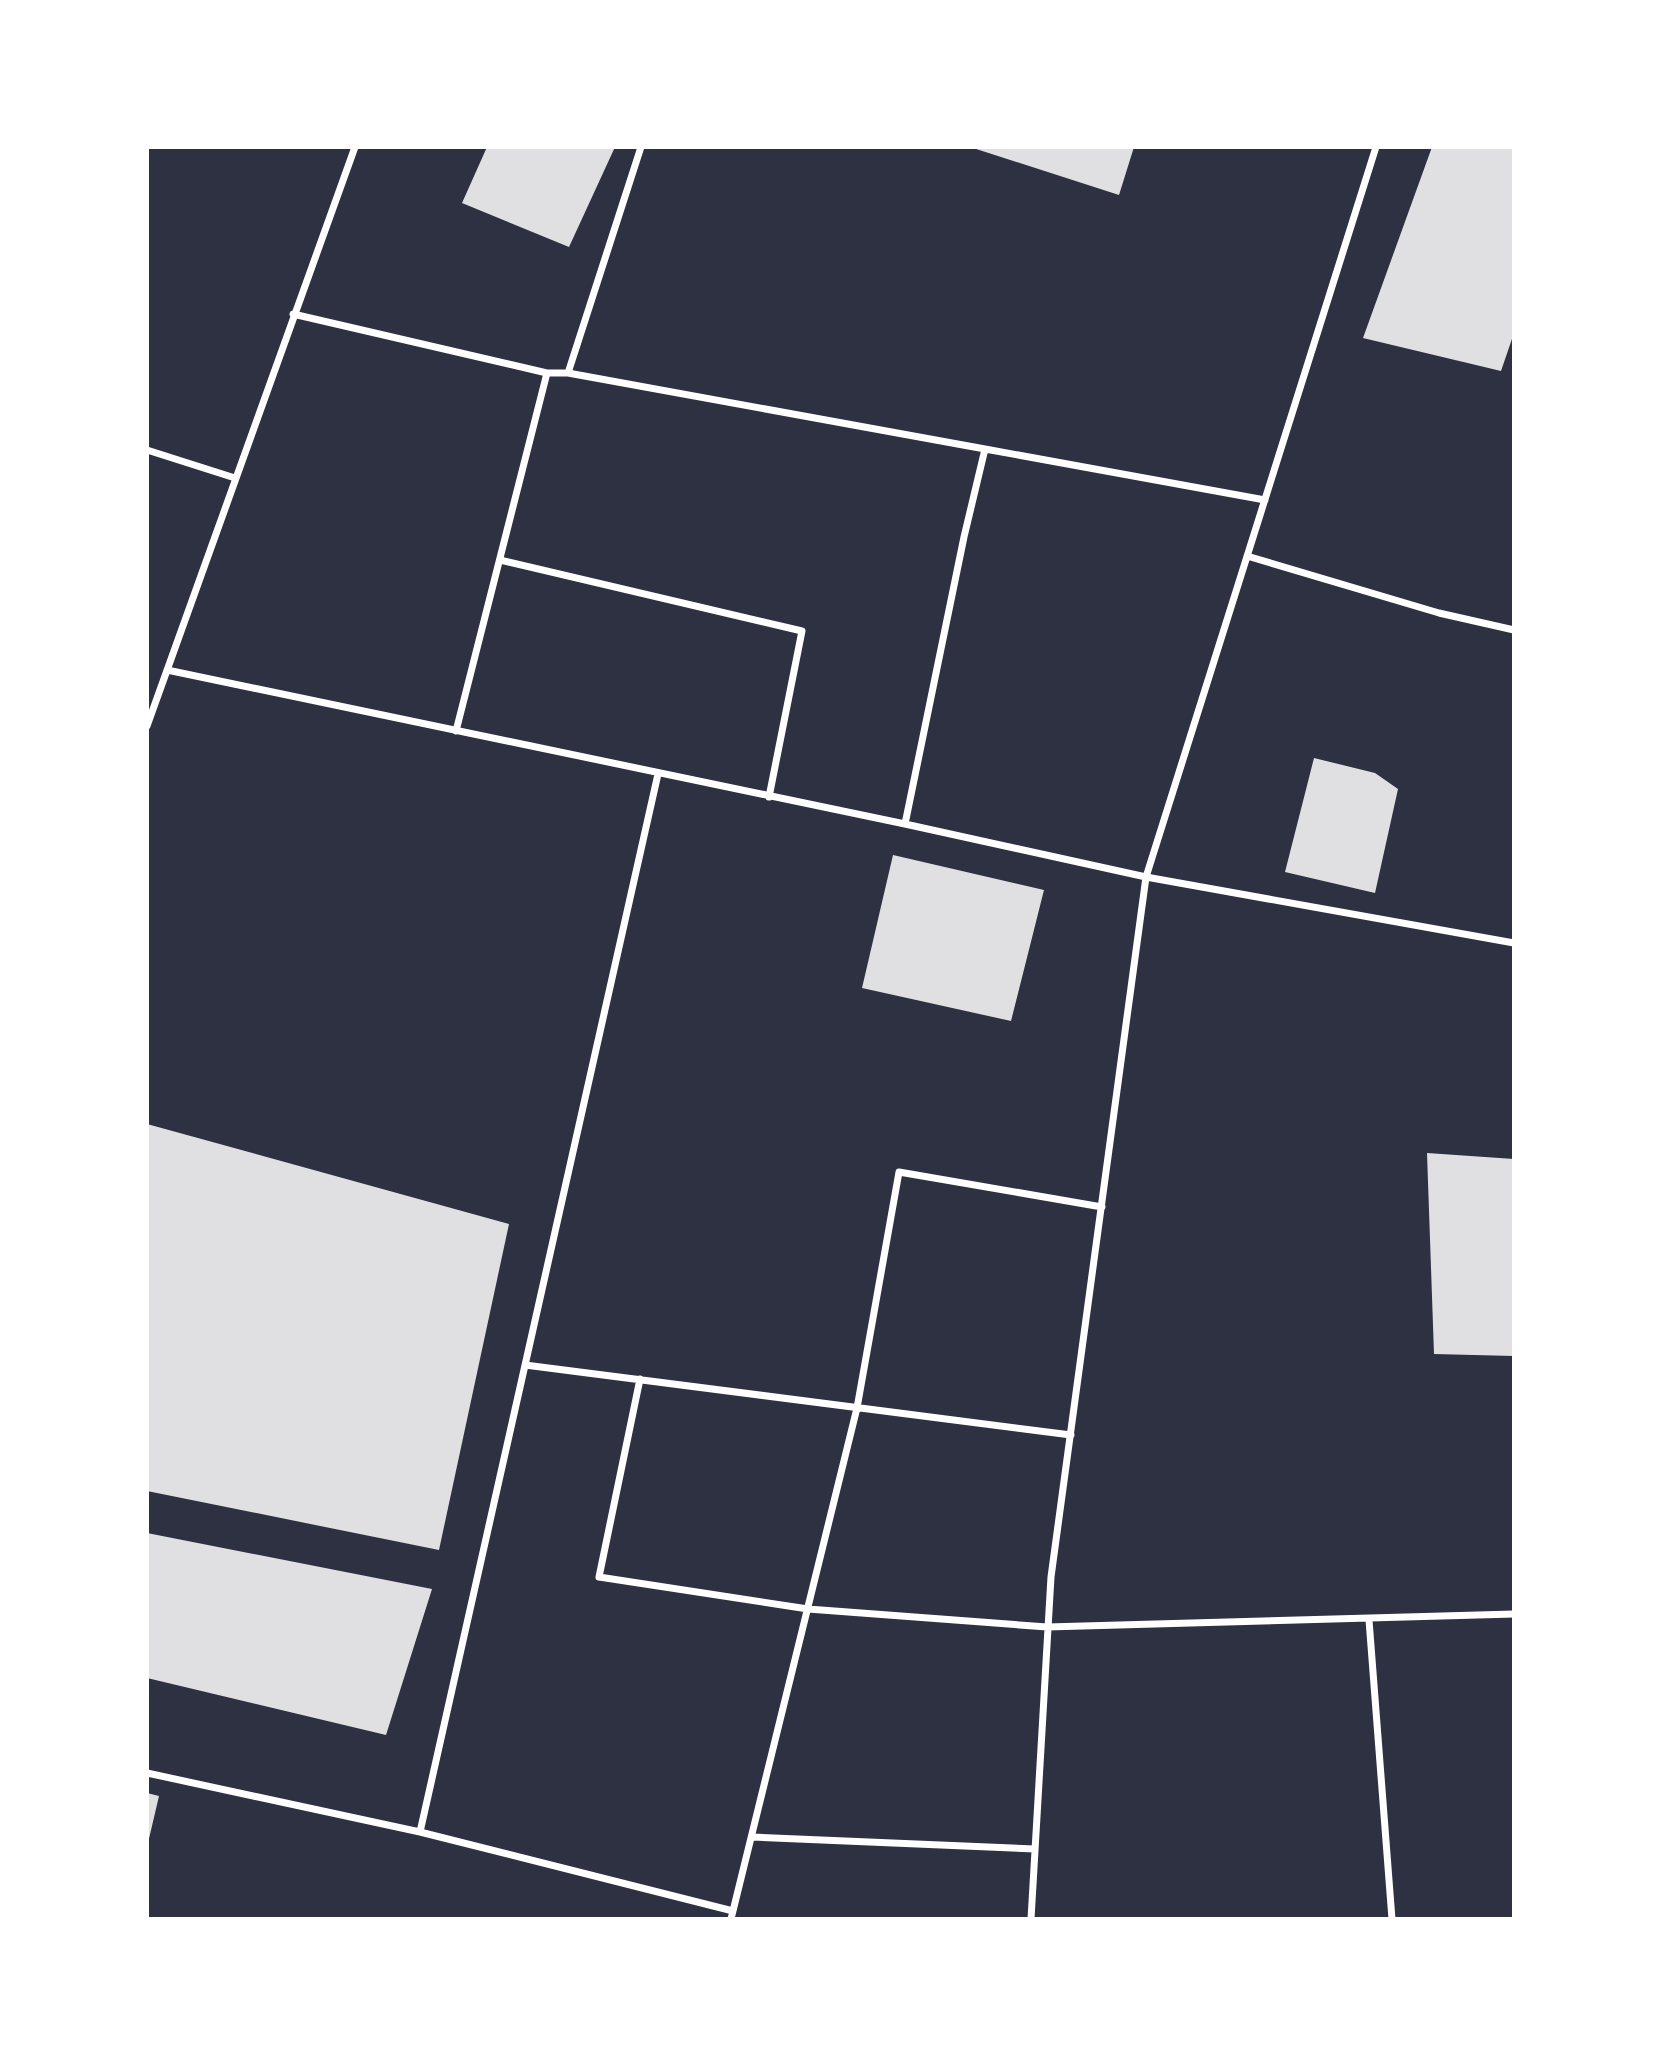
<svg xmlns="http://www.w3.org/2000/svg" width="1661" height="2066" font-family="'Roboto Serif',serif">
  <rect width="100%" height="100%" fill="#2d3142"/>
  <!-- building -->
  <path fill="#e0e0e3" d="M487 147H615L569 247 462 203Z
    M970 147H1134L1119 195Z
    M1432 147H1514V333L1501 371 1363 338Z
    M1314 758 1375 773 1398 789 1375 893 1285 872Z
    M893 855 1044 890 1011 1021 862 988Z
    M147 1124 509 1224 439 1550 147 1491Z
    M1427 1153 1514 1159V1356L1434 1354Z
    M147 1533 432 1589 386 1735 147 1678Z
    M147 1793 159 1796 148 1843H147Z"/>
  <g fill="none" stroke-linecap="round" stroke-linejoin="round">
    <!-- minor -->
    <path stroke="#fff" stroke-width="7" d="M293 314 547 373H568L641 147
      M568 373 985 449 964 537 905 824
      M985 449 1265 500
      M147 450 235 478
      M1247 556 1439 613 1514 630
      M500 560 802 631 769 797
      M167 670 905 824 1146 877 1514 943
      M147 726 355 147
      M456 731 547 373
      M525 1365 1071 1435
      M640 1379 599 1577 808 1609 1047 1627 1514 1614
      M1369 1620 1392 1919
      M147 1773 420 1832 658 774
      M420 1832 733 1911
      M752 1837 1035 1849
      M731 1919 857 1408 899 1172 1102 1207
      M1031 1919 1051 1577 1146 877 1376 147"/>
  </g>
  <!-- border -->
  <rect width="1661" height="2066" fill="none" stroke="#ffffff" stroke-width="298"/>
</svg>
